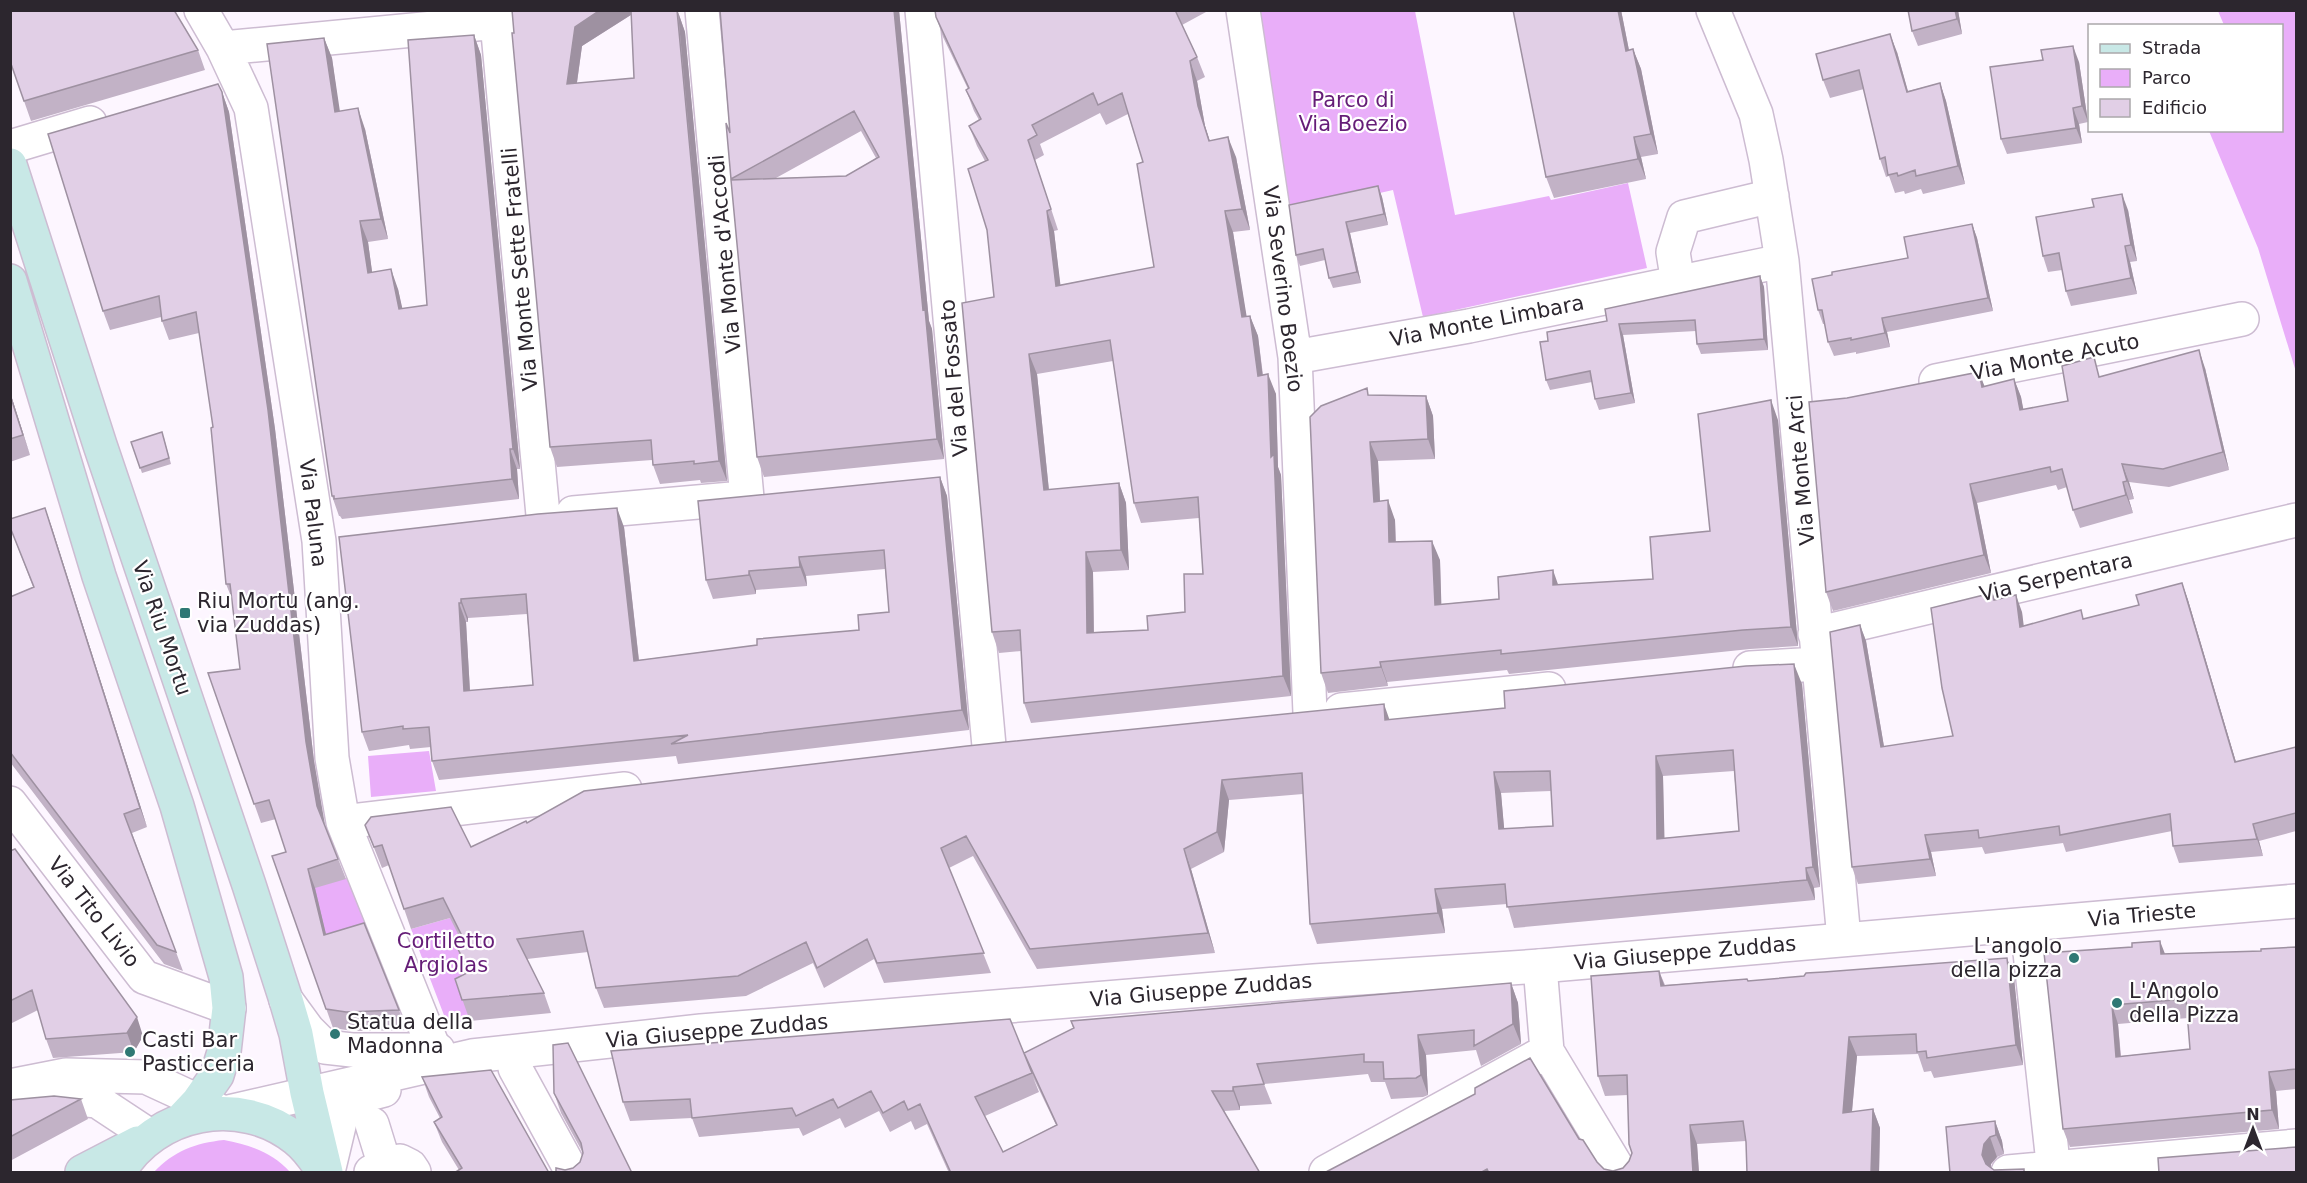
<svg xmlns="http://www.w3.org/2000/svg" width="2307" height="1183" font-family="'DejaVu Sans',sans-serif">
  <rect width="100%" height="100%" fill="#fdf6ff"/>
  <!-- green -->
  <path fill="#e9aef9" d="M1256 11H1415L1455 215 1549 196 1551 200 1628 183 1647 268 1423 317 1393 190 1287 214Z
    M2218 11H2296V372L2258 248 2209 131 2282 130V26L2224 25Z
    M429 751 436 791 371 797 368 756Z
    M347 878 353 879 383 939 331 955 314 907 315 887Z
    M483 916 476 992 470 1021 447 1023 411 929 450 918Z
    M224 1140C250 1145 272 1152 290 1172H154C174 1151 195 1143 224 1140Z"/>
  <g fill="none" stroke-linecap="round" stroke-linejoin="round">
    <defs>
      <path id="minor" d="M201 10 223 48 251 108 319 541 332 758 343 822 434 1049
        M702 10 747 498
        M922 10 989 746
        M1243 10 1295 357 1310 713
        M1713 10 1756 114 1766 160 1782 261 1844 939
        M497 22 543 515
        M223 48 497 22 514 10
        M10 147 90 123
        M1678 283 1673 252 1684 217 1772 196
        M1295 357 1469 326 1782 261
        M1936 381 2242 319
        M573 513 743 498
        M1815 634 2296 520
        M1750 668 1818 664
        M1341 710 1549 689
        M10 803 144 977 229 1008
        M343 822 625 789
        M2027 925 2054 1172
        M1540 966 1547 1051 1620 1172
        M515 1068 572 1172
        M372 1124 385 1166
        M371 1172 400 1161 410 1166 414 1172
        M1326 1172 1547 1051
        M2008 1172 2296 1146"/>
      <path id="tertiary" d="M286 1000 308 1030 325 1047 352 1050H438
        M10 1086 66 1075 146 1077 224 1113 472 1056 701 1031 1314 981 1540 966 2296 901
        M36 1097 49 1096 97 1101 150 1136
        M328 1172 344 1105 361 1096 384 1090"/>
      <path id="secondary" d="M10 165 100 445 249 885 286 1000 296 1034 307 1093 326 1172
        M10 281 99 576 177 806 226 977 229 1008 224 1052 217 1075 198 1102 182 1119
        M82 1172 138 1143
        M119 1172C155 1111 240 1094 296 1139 308 1148 315 1160 323 1171"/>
    </defs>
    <!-- minor casing -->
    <use href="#minor" stroke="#cdbcd2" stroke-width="36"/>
    <!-- tertiary casing -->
    <use href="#tertiary" stroke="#cdbcd2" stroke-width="36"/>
    <!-- secondary casing -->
    <use href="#secondary" stroke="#cdbcd2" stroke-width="36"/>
    <!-- minor -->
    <use href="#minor" stroke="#fff" stroke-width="33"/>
    <!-- tertiary -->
    <use href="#tertiary" stroke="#fff" stroke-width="33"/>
    <!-- secondary -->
    <use href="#secondary" stroke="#c8e8e6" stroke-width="33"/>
  </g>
  <!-- wall -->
  <path fill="#c2b2c6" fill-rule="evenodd" d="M512 10 678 12 685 32 727 481 701 483 700 480 660 484 653 465 652 460 557 467 550 447ZM631 15 634 78 577 83 582 46Z
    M899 10 929 321 932 329 944 459 764 477 757 457 726 123 730 133ZM861 131 876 158 846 176 776 178Z
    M935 10H1205L1206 12 1182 25 1197 57 1205 77 1197 81 1205 126 1210 141 1236 157 1250 230 1233 232 1246 316H1250L1258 336 1263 375 1276 394 1278 467 1281 475 1291 696 1031 723 1024 703 1021 651 999 653 992 632 994 297 985 161 977 146 969 126 979 120 974 111 966 90 968 89 943 37 936 17ZM1100 113 1106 125 1128 114 1143 162 1154 267 1060 285 1054 231 1058 230 1035 160 1044 155 1040 144ZM1113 361 1134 503 1141 523 1199 518 1203 574 1185 612 1148 630 1094 632 1093 572 1129 570 1126 503 1119 483 1049 490 1037 374Z
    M1621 10 1629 50 1633 49 1641 69 1658 154 1641 157 1646 179 1554 198 1546 177Z
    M1908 10H1958L1962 34 1918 46 1912 31Z
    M474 35 481 55 520 469H517L519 499 342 519 340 516H339L332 496 324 38 332 58 339 111 365 129 388 239 368 242 372 272 398 289 402 309 427 305Z
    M198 50 205 70 31 121 24 101Z
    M1897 52 1908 91 1940 83 1946 101 1965 184 1923 194 1921 189 1905 194 1904 191 1895 193 1889 176 1886 177 1880 159 1864 89 1830 98 1823 80Z
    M2079 62 2088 122 2079 124 2082 143 2007 154 2001 139Z
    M222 92 229 112 275 429 314 761 324 823 346 879 315 888 326 935 399 1010 406 1030 353 1031 333 1028 272 856 286 852 276 819 261 823 208 673 240 669 232 599 226 584 213 427 199 333 169 340 162 321 161 317 110 330 103 311Z
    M1378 186 1382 197 1388 225 1350 233 1361 283 1333 288 1329 278 1325 260 1300 266 1296 255Z
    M2128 210 2137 261 2130 262 2137 294 2071 306 2066 291 2062 270 2048 272 2043 256Z
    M1972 224 1977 238 1993 311 1887 332 1890 347 1856 354V352L1834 356 1828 342 1825 324H1823L1818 310 1908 258Z
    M1760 276 1764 287 1768 350 1701 354 1697 344 1696 331 1623 335 1635 403 1599 410 1595 399 1592 382 1550 390 1546 380 1607 321Z
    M2205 368 2229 470 2169 487 2129 482 2134 499 2129 500 2133 513 2080 528 2073 510 2067 487 2058 490 2056 485 1977 503 1991 573 1833 611 1826 592 1847 398 1979 372 1984 387 2014 379 2021 397 2023 410 2068 401 2101 376Z
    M10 392 30 455 10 462Z
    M1370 395 1426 396 1433 416 1435 459 1378 461 1380 501 1395 520 1396 542 1440 560 1441 604 1499 599 1558 585 1653 579 1710 531 1778 420 1798 646 1750 649 1509 674 1507 670 1387 682 1388 686 1328 693 1321 673Z
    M164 438 171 464 142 473 131 442Z
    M940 477 947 496 969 730 678 764 676 756 439 780 432 761 431 747 410 749 409 745 369 751 362 732 339 537 624 527 639 660 757 645 859 630 889 612 885 569 806 576 807 586 756 590V594L713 599 706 580ZM527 614 533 685 470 691 466 622H468V618Z
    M45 508 52 528 147 827 132 833 183 971 164 964 10 762V597L33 587 10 527Z
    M2182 583 2188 600 2236 762 2296 747V831L2259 841 2263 856 2179 863 2173 846 2172 831 2066 852 2063 843 1985 854 1982 847 1931 852 1936 876 1858 884 1852 867 1860 625 1866 641 1884 747 1953 736 1992 593 1995 600 2022 612 2023 626 2084 619 2139 605Z
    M1802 684 1820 887 1814 888 1815 900 1514 928 1507 904 1442 909 1445 933 1317 944 1310 924 1303 794 1229 800 1224 852 1191 869 1215 953 1037 969 973 856 949 868 991 973 884 983 874 959 824 988 813 963 746 996 604 1008 596 988 588 952 527 959 544 993 551 1013 470 1021 455 979 467 973 458 949 464 946 450 918 411 929 389 865 382 868 365 825 471 847 527 823 1390 720ZM1734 771 1739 831 1664 838 1663 776ZM1551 791 1553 826 1504 829 1501 793Z
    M10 851 143 1036 134 1052 53 1058 46 1039 38 1010 10 1024Z
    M2296 947V1089L2276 1091 2279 1129 2070 1147 2063 1129 2044 953 2165 954 2261 951ZM2188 1018 2190 1049 2121 1056 2118 1024Z
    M1659 971 1665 985 1747 979 1748 981 2014 978 2023 1065 1934 1078 1931 1071 1924 1072 1918 1054 1857 1056 1852 1112 1873 1109 1880 1128 1879 1173H1747L1746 1141 1697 1144 1699 1173H1324L1579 1139 1597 1162 1604 1169 1613 1171 1623 1168 1629 1161 1632 1153 1628 1095 1605 1096 1598 1076Z
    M1511 983 1518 1003 1521 1044 1481 1066 1476 1050 1426 1055 1428 1095 1423 1097 1391 1099 1385 1082H1371L1368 1074 1264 1084 1272 1104 1240 1106V1110L1224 1111 1260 1173H949L927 1124 915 1130 911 1121 890 1132 879 1111 845 1128 840 1118 803 1136 799 1128 699 1137 692 1118 630 1121 623 1102 1026 1059 1073 1028 1071 1021ZM1033 1077 1056 1125 1003 1152 985 1116 1039 1092Z
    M422 1077 549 1173 459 1170 442 1142 434 1122 440 1118 429 1097Z
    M554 1093 632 1173 565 1170 573 1168 580 1162 583 1153 561 1113Z
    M81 1099 88 1119 10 1161V1100Z
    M1995 1121 2002 1141 2004 1154 1997 1157 1991 1164V1167L1994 1170 2024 1169 2025 1173H1950Z"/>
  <!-- shaded-wall -->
  <path fill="#9e91a1" d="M600 10H637V11L582 46 574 103 567 84 575 27Z
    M894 10H899L929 321 932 329 944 459 937 439 923 310Z
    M1618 10H1621L1633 71 1626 51Z
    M1955 10H1958L1962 34 1957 19Z
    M678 12 685 32 727 481 719 461Z
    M1890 34 1897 52 1913 110 1907 92Z
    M474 35 481 55 520 469 513 449Z
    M324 38 332 58 343 132 335 112Z
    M2073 46 2079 62 2088 122 2082 106Z
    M1633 49 1641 69 1658 154 1651 134Z
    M1190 61 1197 81 1205 126 1216 161 1209 141 1198 106Z
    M1940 83 1946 101 1965 184 1958 166Z
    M222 92 229 112 275 429 314 761 325 825 317 806 306 742Z
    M358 108 365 129 388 239 381 219Z
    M2073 108 2079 124 2082 143 2076 128Z
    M1228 137 1236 157 1250 230 1242 209Z
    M1634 137 1641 157 1646 179 1638 159Z
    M1378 186 1382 197 1388 225 1384 214Z
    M2122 194 2128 210 2137 261 2131 245Z
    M1047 211 1054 231 1063 306 1056 286Z
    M1225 211 1233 232 1250 337 1242 317Z
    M360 221 368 242 375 293 368 273Z
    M1346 222 1350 233 1361 283 1357 272Z
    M1972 224 1977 238 1993 311 1988 298Z
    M2125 246 2130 262 2137 294 2131 278Z
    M391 269 398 289 407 329 399 309Z
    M1760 276 1764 287 1768 350 1764 339Z
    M1250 316 1258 336 1265 396 1258 376Z
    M1882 318 1887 332 1890 347 1885 333Z
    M1619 324 1623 335 1635 403 1631 393Z
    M2199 350 2205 368 2229 470 2223 452Z
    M1029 354 1037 374 1051 511 1044 490Z
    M1979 372 1986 390 1982 387Z
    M1268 374 1276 394 1278 467 1281 475 1291 696 1283 676 1271 457Z
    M2014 379 2021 397 2027 428 2020 410Z
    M10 392 30 455 10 395Z
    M1426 396 1433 416 1435 459 1428 439Z
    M1771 400 1778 420 1798 646 1791 627Z
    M1370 442 1378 461 1381 521 1374 502Z
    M510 449 517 469 519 499 512 479Z
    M2122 464 2129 482 2134 499 2127 481Z
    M940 477 947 496 969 730 962 710Z
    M2123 482 2129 500 2133 513 2126 495Z
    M1119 483 1126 503 1129 570 1121 550Z
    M1970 484 1977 503 1991 573 1984 555Z
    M1388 500 1395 520 1396 562 1389 542Z
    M45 508 52 528 147 827 140 808Z
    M617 508 624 527 641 680 634 661Z
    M1432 541 1440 560 1442 624 1435 605Z
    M1086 552 1093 572 1094 653 1087 633Z
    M799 557 806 576 807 586 800 567Z
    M1553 570 1560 590 1553 585Z
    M749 571 756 590V594L749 575Z
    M2182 583 2188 600 2241 779 2235 762Z
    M2016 595 2022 612 2026 643 2020 627Z
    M461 599 468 618V622L461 603Z
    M459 603 466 622 471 710 464 691Z
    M1860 625 1866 641 1887 764 1881 747Z
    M1380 662 1387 682 1388 686 1381 667Z
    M1794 664 1802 684 1820 887 1813 867Z
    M1384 704 1391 724 1385 720Z
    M1656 756 1663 776 1665 859 1657 839Z
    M1494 772 1501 793 1506 849 1499 829Z
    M1222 780 1229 800 1224 852 1217 832Z
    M2253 824 2259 841 2263 856 2257 839Z
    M1925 835 1931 852 1936 876 1930 859Z
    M1184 849 1191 869 1215 953 1208 933Z
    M1806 868 1814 888 1815 900 1807 880Z
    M308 869 315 888 331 955 324 935Z
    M1435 889 1442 909 1445 933 1438 913Z
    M2160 941 2167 959 2161 954Z
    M2007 958 2014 978 2023 1065 2016 1045Z
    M1659 971 1666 990 1661 986Z
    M1511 983 1518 1003 1521 1044 1513 1024Z
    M2112 1005 2118 1024 2122 1075 2116 1057Z
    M137 1017 143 1036 134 1052 127 1033Z
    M1418 1035 1426 1055 1428 1095 1421 1075Z
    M1849 1037 1857 1056 1850 1132 1843 1113Z
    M2269 1072 2276 1091 2279 1129 2272 1110Z
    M1233 1087 1240 1106V1110L1233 1091Z
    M1873 1109 1880 1128 1879 1173H1871Z
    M1995 1121 2002 1141 2004 1154 1996 1135Z
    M1690 1125 1697 1144 1699 1173H1693Z
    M1990 1137 1997 1157 1991 1164 1990 1173 1982 1155 1984 1144Z"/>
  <!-- building -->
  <path fill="#e1cfe6" stroke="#9e91a1" stroke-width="1.5" fill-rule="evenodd" d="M10 10H174L198 50 24 101 10 61Z
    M512 10H600L575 27 567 84 634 78 631 10H677L719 461 694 464V461L653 465 651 440 550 447 512 33H514Z
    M720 10H894L923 310 925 309 937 439 757 457 731 180 846 176 879 157 854 111 731 179 726 123 730 133Z
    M935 10H1175L1197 57 1190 61 1198 106 1209 141 1228 137 1242 209 1225 211 1242 317 1250 316 1258 376 1268 374 1271 457 1274 454 1283 676 1024 703 1020 630 992 632 962 303 994 297 987 230 968 169 988 160 969 126 981 119 966 90 969 88 936 17ZM1093 93 1098 105 1122 93 1143 162 1137 164 1154 267 1056 286 1047 211 1051 209 1028 140 1037 135 1032 125ZM1110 340 1134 503 1198 497 1203 574H1184L1185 612 1147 616 1148 630 1087 633 1086 552 1121 550 1119 483 1044 490 1029 354Z
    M1513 10H1618L1626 51 1633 49 1651 134 1634 137 1638 159 1546 177Z
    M1908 10H1955L1957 19 1912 31Z
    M1890 34 1907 92 1940 83 1958 166 1916 176 1915 170 1898 176 1897 173 1888 175 1885 157 1880 159 1859 70 1823 80 1816 54Z
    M474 35 513 449H510L512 479 334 499V496H332L267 44 324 38 335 112 358 108 381 219 360 221 368 273 391 269 399 309 427 305 408 40Z
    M2073 46 2082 106 2073 108 2076 128 2001 139 1990 67 2043 60 2041 50Z
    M218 84 222 92 268 410 306 742 317 806 338 859 308 869 324 935 364 923 399 1010 346 1012 326 1009 272 856 286 852 269 800 254 804 208 673 240 669 230 584H226L211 428 213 427 196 312 162 321 159 296 103 311 48 134Z
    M1378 186 1384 214 1346 222 1357 272 1329 278 1323 249 1296 255 1289 205Z
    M2122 194 2131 245 2125 246 2131 278 2066 291 2059 253 2043 256 2036 217 2094 207 2092 199Z
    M1972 224 1988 298 1882 318 1885 333 1851 340V338L1828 342 1822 310H1818L1812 279 1832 275V272L1908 258 1904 237Z
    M1760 276 1764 339 1697 344 1695 320 1619 324 1631 393 1595 399 1590 371 1546 380 1540 342 1548 341 1547 332 1607 321 1605 309Z
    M2199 350 2223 452 2163 469 2122 464 2127 481 2123 482 2126 495 2073 510 2062 469 2051 472 2050 467 1970 484 1984 555 1826 592 1809 402 1847 398 1979 372 1982 387 2014 379 2020 410 2068 401 2062 366 2094 357 2099 377Z
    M1367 388 1368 395 1426 396 1428 439 1370 442 1374 502 1388 500 1389 542 1432 541 1435 605 1499 599 1498 577 1553 570V585L1653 579 1650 537 1710 531 1698 414 1771 400 1791 627 1743 630 1501 654V650L1380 662 1381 667 1321 673 1310 417 1321 406Z
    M10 395 23 435 10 439Z
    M162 432 169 458 140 468 131 442Z
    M940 477 962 710 671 744 688 735 432 761 429 727 403 729V726L362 732 339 537 538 514 617 508 634 661 757 645V639L859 630 858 615 889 612 884 550 799 557 800 567 749 571V575L706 580 698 501ZM526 594 533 685 464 691 459 603H461V599Z
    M45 508 140 808 124 814 176 952 157 945 10 752V597L34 587 10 527V519Z
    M2182 583 2235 762 2296 747V813L2253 824 2257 839 2173 846 2170 814 2060 835 2059 826 1979 838 1978 830 1925 835 1930 859 1852 867 1830 632 1860 625 1881 747 1953 736 1942 688 1931 608 1992 593 1994 600 2016 595 2020 627 2081 610 2083 619 2139 605 2136 595Z
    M1794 664 1813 867 1806 868 1807 880 1507 907 1505 884 1435 889 1438 913 1310 924 1302 773 1222 780 1217 832 1184 849 1208 933 1030 949 966 836 941 848 984 953 877 963 867 939 817 968 806 942 738 976 596 988 583 931 517 939 544 993 462 1000 455 979 469 972 458 949 466 944 443 898 404 909 382 845 374 847 365 825 371 817 451 807 471 847 526 821 527 823 584 791 967 746 1384 704 1385 720 1505 708 1504 691 1746 666ZM1733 750 1739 831 1657 839 1656 756ZM1550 771 1553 826 1499 829 1494 772Z
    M15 849 137 1017 127 1033 46 1039 32 990 10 1001V851Z
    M2160 941 2161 954 2261 951V949L2296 947V1069L2269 1072 2272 1110 2063 1129 2044 953 2132 947V943ZM2186 999 2190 1049 2116 1057 2112 1005Z
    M2007 958 2016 1045 1927 1058 1926 1051 1917 1052 1916 1034 1849 1037 1843 1113 1873 1109 1871 1173H1747L1746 1142 1743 1121 1690 1125 1693 1173H1489L1487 1169 1480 1173H1324L1475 1094V1088L1530 1058 1579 1139 1583 1140 1597 1162 1604 1169 1613 1171 1623 1168 1629 1161 1632 1153 1629 1144 1627 1075 1598 1076 1591 976 1659 971 1661 986 1747 979 1748 981 1804 976 1806 973 1824 972Z
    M1511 983 1513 1024 1474 1046V1030L1418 1035 1421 1075 1416 1078 1384 1079 1383 1062H1364V1054L1257 1064 1264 1084 1233 1087V1091H1212L1260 1173H951L920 1104 908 1110 904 1101 883 1113 871 1091 838 1108 833 1099 796 1116 792 1108 692 1118 690 1099 623 1102 611 1051 1010 1019 1032 1073 975 1097 1003 1152 1057 1125 1024 1053 1074 1028 1071 1021Z
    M568 1043 632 1173H556V1168L565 1170 573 1168 580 1162 583 1153 581 1143 554 1093 553 1045Z
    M491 1070 549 1173H454L462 1168 434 1122 442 1117 422 1077Z
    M54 1096 81 1099 10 1137V1100Z
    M1995 1121 1996 1135 1990 1137 1984 1144 1982 1155 1986 1164 1994 1170 2024 1169V1173H1950L1946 1127Z
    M2296 1147V1173H2159L2158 1158Z"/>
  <!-- markers -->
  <g fill="#2f7874" stroke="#fff" stroke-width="2">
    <rect x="179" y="607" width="12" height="12" rx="3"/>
    <circle cx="2074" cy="958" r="6"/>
    <circle cx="2117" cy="1003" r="6"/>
    <circle cx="335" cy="1034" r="6"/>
    <circle cx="130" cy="1052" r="6"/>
  </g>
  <g text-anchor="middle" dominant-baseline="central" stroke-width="4.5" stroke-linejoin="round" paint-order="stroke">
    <!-- park labels -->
    <g font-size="21" fill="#651d77" stroke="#fff">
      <text x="1353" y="100">Parco di<tspan x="1353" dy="24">Via Boezio</tspan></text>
      <text x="446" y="941">Cortiletto<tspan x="446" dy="24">Argiolas</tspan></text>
    </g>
    <!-- street labels -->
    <g font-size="21" fill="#2c262e" stroke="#fff">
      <text transform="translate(725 254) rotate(-95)">Via Monte d'Accodi</text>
      <text transform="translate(520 269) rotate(-95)">Via Monte Sette Fratelli</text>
      <text transform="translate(1283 289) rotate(83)">Via Severino Boezio</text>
      <text transform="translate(1487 321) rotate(-11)">Via Monte Limbara</text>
      <text transform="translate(2055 357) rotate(-11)">Via Monte Acuto</text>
      <text transform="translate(954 378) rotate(-95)">Via del Fossato</text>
      <text transform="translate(1801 470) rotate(-95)">Via Monte Arci</text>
      <text transform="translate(313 513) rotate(83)">Via Paluna</text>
      <text transform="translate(2056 577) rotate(-13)">Via Serpentara</text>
      <text transform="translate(162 628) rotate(71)">Via Riu Mortu</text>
      <text transform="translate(94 912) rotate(52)">Via Tito Livio</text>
      <text transform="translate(2142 915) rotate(-5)">Via Trieste</text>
      <text transform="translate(1685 953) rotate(-5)">Via Giuseppe Zuddas</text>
      <text transform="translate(1201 990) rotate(-5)">Via Giuseppe Zuddas</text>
      <text transform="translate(717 1031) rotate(-5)">Via Giuseppe Zuddas</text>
    </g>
    <!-- poi labels -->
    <g font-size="21" fill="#2c262e" stroke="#fff" text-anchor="start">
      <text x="197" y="601">Riu Mortu (ang.<tspan x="197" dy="24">via Zuddas)</tspan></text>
      <text x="2062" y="946" text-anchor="end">L'angolo<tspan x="2062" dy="24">della pizza</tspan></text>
      <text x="2129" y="991">L'Angolo<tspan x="2129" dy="24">della Pizza</tspan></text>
      <text x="347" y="1022">Statua della<tspan x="347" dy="24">Madonna</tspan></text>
      <text x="142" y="1040">Casti Bar<tspan x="142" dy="24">Pasticceria</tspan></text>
    </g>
  </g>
  <!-- border -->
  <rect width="2307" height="1183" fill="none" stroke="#2c262e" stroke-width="24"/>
  <!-- legend -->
  <rect x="2088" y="24" width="195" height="108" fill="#ffffff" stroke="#aba8ab" stroke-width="1.5"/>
  <rect x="2100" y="44" width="30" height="9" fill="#c8e8e6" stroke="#aba8ab" stroke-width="1.5"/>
  <text x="2142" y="54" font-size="18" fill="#2c262e">Strada</text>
  <rect x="2100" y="69" width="30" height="18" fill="#e9aef9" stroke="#aba8ab" stroke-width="1.5"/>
  <text x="2142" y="84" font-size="18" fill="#2c262e">Parco</text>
  <rect x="2100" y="99" width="30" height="18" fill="#e1cfe6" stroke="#aba8ab" stroke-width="1.5"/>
  <text x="2142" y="114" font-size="18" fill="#2c262e">Edificio</text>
  <!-- north arrow -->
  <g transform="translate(2253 1129)" stroke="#ffffff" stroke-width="4.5" paint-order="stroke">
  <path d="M0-4.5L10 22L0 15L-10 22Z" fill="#2c262e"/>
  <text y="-9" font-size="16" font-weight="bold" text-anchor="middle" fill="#2c262e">N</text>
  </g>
</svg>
